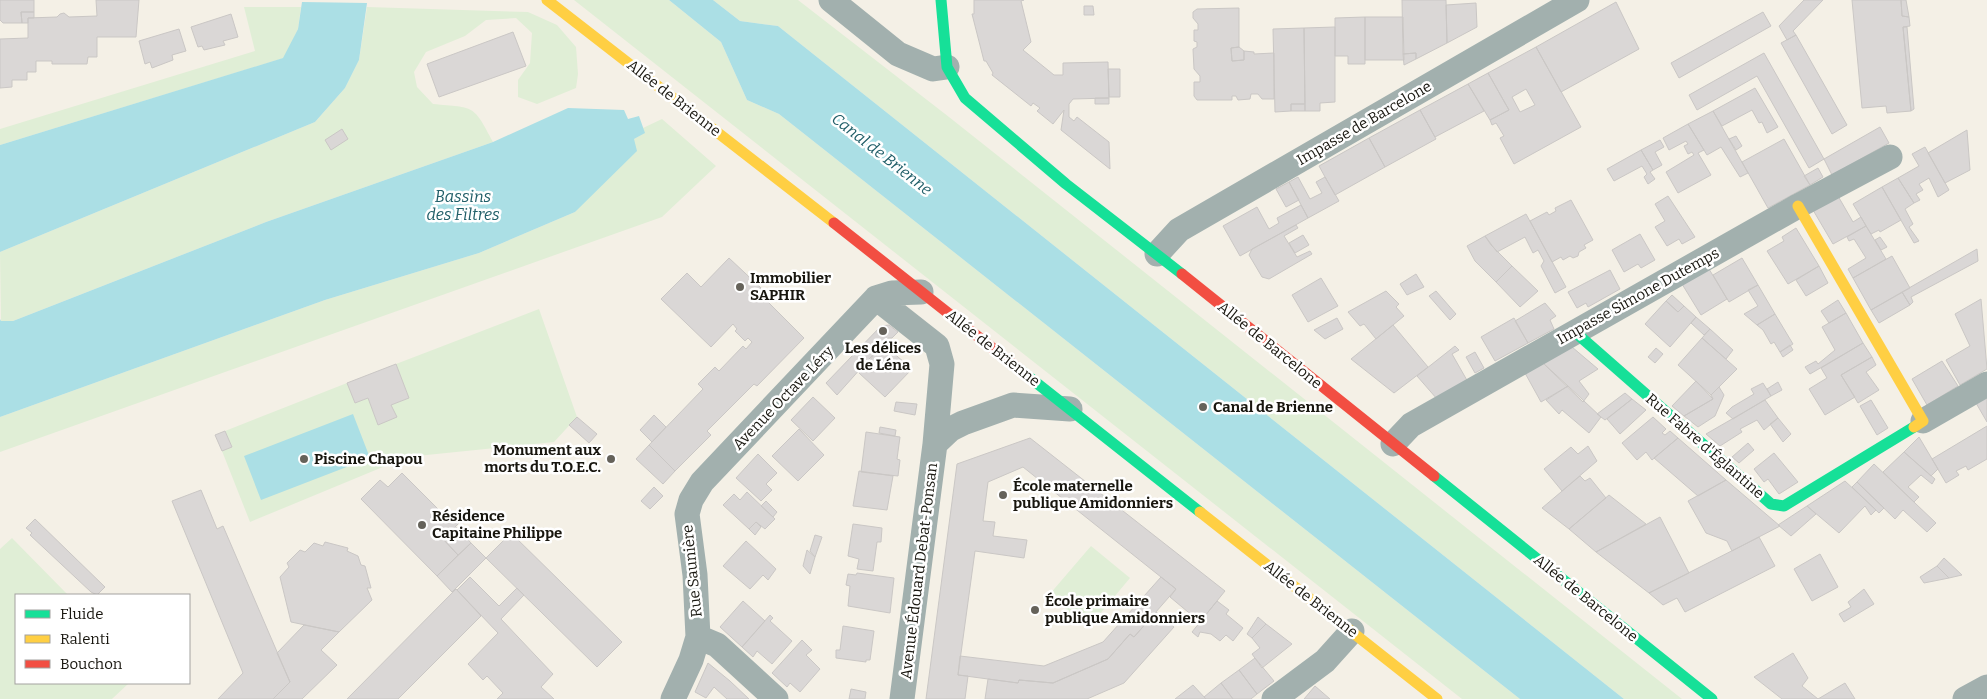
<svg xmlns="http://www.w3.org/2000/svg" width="1987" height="699" font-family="Bitter,serif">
  <rect width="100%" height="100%" fill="#f4f0e6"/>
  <!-- green -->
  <path fill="#e0eed6" d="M574 0H669L721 42 747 100 779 114 1520 699H1462Z
    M713 0H798L949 117 1682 699H1624L778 26 740 21Z
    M244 7H301L298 29 284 58 0 145V129L255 51Z
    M367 7 528 12 557 25 576 47 578 74 576 88 537 104 518 97V80L530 63 532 33 516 18 486 20 465 36 426 52 414 72 417 87 433 104C475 108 473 104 493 142L266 222 13 321H1L0 252 315 122 345 88 359 60Z
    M662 119 716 166 662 217 0 452V417L325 300 479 253 575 212 634 139 644 133 643 128Z
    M539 309 577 417 554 442 407 457 250 522 222 451 232 447 225 431 347 383 355 403 368 398 378 424 396 417 391 405 409 398 396 364Z
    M12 538 68 595H16V683H129L112 699H0V549Z
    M1091 546 1130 578 1088 628 1049 595Z"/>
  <!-- water -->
  <path fill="#abdfe5" d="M669 0H713L740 21 778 26 1624 699H1520L779 114 747 100 721 42Z
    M302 2 367 3 359 60 345 88 315 122 0 252V145L283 58 298 29Z
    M568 108 624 110 628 119 639 116 645 133 634 139 637 151 575 212 479 253 325 300 0 417V319L1 321H13L266 222 493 142Z
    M353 414 370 458 261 500 244 456Z"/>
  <!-- building -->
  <path fill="#dad7d6" stroke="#cac7c5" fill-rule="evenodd" d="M0 0H34V12H21L22 23H3L0 20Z
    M96 0H139L136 37H97V57H88L87 64H52V61H36V72H27V80H12V87L0 88V39L28 38V18L57 17 60 14 64 13 69 17 97 16Z
    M974 0H1024L1021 1 1031 42 1023 50 1054 75H1063V63L1108 62 1109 98 1073 99 1069 104V117L1074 121 1077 117 1109 142 1110 169 1061 130 1064 110 1053 124 1037 111 1040 108 1033 103 1031 106 992 75 993 73 986 61H984L972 14H974Z
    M1402 0H1446L1447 43 1416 59V53L1403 54Z
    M1804 0H1823L1793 31 1796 35 1787 40 1779 26Z
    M1852 0H1901L1902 16 1909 17 1910 26 1903 27 1911 111 1887 113 1886 106 1862 108Z
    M1901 0H1906L1909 17 1902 16Z
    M1616 2 1639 49 1561 92 1536 47Z
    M1476 3 1477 27 1447 43 1446 5Z
    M1084 6H1093L1094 15H1084Z
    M1239 8V47L1231 48 1232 61 1244 60V51L1254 52V54L1274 53V99H1262L1258 94H1251L1250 99 1238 100 1236 96H1232V100H1197L1194 96V82H1200V76L1194 69 1193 49 1197 47V42L1194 41V30H1198V24L1193 18V12L1197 9Z
    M21 12H34V18H28V23H22Z
    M1763 12 1771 26 1679 78 1671 63Z
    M231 14 238 37 223 41 225 45 204 50 202 46 198 47 191 27Z
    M1365 17H1403L1404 60H1365Z
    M1365 17V64H1348V56H1335V18Z
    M1335 27V102L1320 103V111H1305L1304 28Z
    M1903 27H1907L1914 109 1911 111Z
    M1304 28 1305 104H1291V111L1275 112 1273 29Z
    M179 29 186 51 172 55 173 60 152 68 150 62 145 64 139 41Z
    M513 32 526 66 439 97 427 64Z
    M1796 35 1847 125 1832 134 1781 43Z
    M1239 47 1244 51V60L1232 61 1231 48Z
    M1536 47 1581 127 1514 164 1500 138 1504 136 1496 123 1492 125 1490 120 1509 110 1488 73ZM1526 89 1535 105 1520 112 1512 97Z
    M1416 53V59L1404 65 1403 54Z
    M1764 53 1824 159 1809 168 1757 76 1697 110 1689 95Z
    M1108 69H1120V97H1109Z
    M1488 73 1509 110 1490 120 1468 84Z
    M1468 84 1484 111 1435 137 1420 110Z
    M1755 88 1778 127 1767 133 1762 122 1759 123 1752 110 1722 126 1713 111Z
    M1095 98H1109V104H1095Z
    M1291 104H1305V111H1291Z
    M1420 110 1436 139 1385 167 1369 138Z
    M1713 111 1748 173 1740 177 1721 147 1707 155 1688 124Z
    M1688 124 1704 150 1698 153 1711 175 1678 193 1666 172 1694 155 1692 152 1688 154 1684 146 1688 144 1686 141 1669 150 1663 138Z
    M1880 127 1889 143 1832 175 1824 159Z
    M342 129 348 139 331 150 325 140Z
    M1967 130 1970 170 1945 183 1928 153Z
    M1736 136 1742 146 1736 150 1729 139Z
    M1369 138 1385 167 1335 195 1319 166Z
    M1784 139 1810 185 1768 208 1742 162Z
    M1660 140 1664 147 1655 152 1662 165 1653 170 1641 150Z
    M1925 147 1949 190 1938 197 1929 178 1919 184 1923 190 1916 194 1920 200 1914 203 1898 178 1919 166 1912 154Z
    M1641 150 1653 170 1650 172 1655 179 1648 184 1644 177 1647 174 1642 166 1614 181 1607 169Z
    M1818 168 1823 177 1810 185 1804 176Z
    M1298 177 1310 199 1322 193 1316 182 1325 177 1339 201 1308 218 1289 182Z
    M1898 178 1914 203 1905 209 1913 224 1909 227 1919 241 1914 243 1882 187Z
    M1289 182 1299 200 1286 207 1276 189Z
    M1882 187 1901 220 1880 232 1879 230 1871 234 1853 204Z
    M1668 196 1695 237 1682 244 1679 239 1667 246 1655 227 1665 221 1655 204Z
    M1838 196 1853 222 1861 217 1866 226 1833 244 1813 210Z
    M1571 200 1593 240 1584 245 1586 248 1579 252 1578 256 1573 258 1570 256 1563 260 1561 257 1552 262 1530 221 1547 212 1549 215 1556 211 1555 208Z
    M1301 205 1308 218 1240 256 1223 226 1257 207 1269 229 1279 223 1277 218Z
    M1526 214 1566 287 1555 293 1541 266 1544 261 1538 250 1533 253 1525 237 1497 252 1485 236Z
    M1296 225 1298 228 1284 236 1297 257 1310 251 1312 254 1269 279 1262 277 1249 255 1252 249Z
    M1866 226 1886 259 1853 278 1848 269 1866 258 1854 239 1849 241 1847 237Z
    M1796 228 1819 266 1788 284 1767 251 1784 241 1782 237Z
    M1640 234 1655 260 1641 268 1638 264 1624 272 1612 250Z
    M1303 235 1309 245 1295 253 1289 243Z
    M1485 236 1491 245 1512 266 1496 282 1475 261 1467 246Z
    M1880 237 1887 247 1881 250 1875 240Z
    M1977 249 1978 261 1911 297 1913 302 1910 305 1902 292Z
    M1892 256 1910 288 1871 310 1853 278Z
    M729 258 761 288 758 292 804 338 757 386 754 384 707 431 711 435 675 471 649 445 703 389 698 384 715 367 719 371 743 346 746 349 752 342 748 338 745 341 735 331 737 329 733 324 711 347 661 299 687 273 701 287Z
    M1742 258 1758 285 1729 302 1713 275Z
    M1512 266 1538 291 1520 307 1496 282Z
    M1819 266 1828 283 1806 296 1796 280Z
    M1709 269 1727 299 1701 315 1682 284Z
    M1610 270 1620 289 1588 307 1586 303 1577 308 1568 292Z
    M1416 274 1424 287 1407 295 1400 284Z
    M1321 278 1338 306 1308 322 1292 295Z
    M1758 285 1775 314 1757 325 1744 314 1758 306 1748 290Z
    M1386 291 1399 304 1396 307 1404 316 1376 339 1364 324 1360 326 1348 312Z
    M1436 291 1456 314 1450 320 1429 296Z
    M1902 292 1910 305 1879 323 1871 310Z
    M1672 295 1684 306 1678 312 1666 301Z
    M1981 299 1987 369 1960 385 1946 360 1970 346 1955 314Z
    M1838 300 1846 313 1829 323 1821 311Z
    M1666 301 1678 312 1684 306 1696 317 1670 347 1645 324Z
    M1545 303 1556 316 1550 320 1554 329 1528 343 1515 321Z
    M1846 313 1863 343 1810 374 1805 367 1816 361 1818 364 1835 350 1822 327Z
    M1775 314 1793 344 1780 352 1774 342 1771 344 1763 330 1757 325Z
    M1696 317 1710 329 1704 335 1691 323Z
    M1337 318 1343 329 1325 339 1314 330Z
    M1514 318 1528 343 1495 361 1481 337Z
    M889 325 898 332 892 338H888L837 395 826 383 881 326Z
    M1393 325 1428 367 1394 393 1351 359Z
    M1710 329 1733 350 1726 359 1702 338Z
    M1702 338 1737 369 1711 395 1678 365Z
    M1863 343 1872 357 1841 375 1855 397 1825 415 1809 389 1827 378 1821 368Z
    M883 344 912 369 885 397 859 373Z
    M1790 345 1793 350 1783 357 1780 352Z
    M1455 346 1459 350 1452 354 1468 382 1437 399 1417 376Z
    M1572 347 1598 369 1579 381 1589 394 1583 402 1543 363Z
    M1656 348 1663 354 1655 363 1648 357Z
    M1475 352 1484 368 1475 373 1466 357Z
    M1872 357 1876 365 1866 372 1879 390 1858 403 1841 375Z
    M1942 361 1958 386 1927 405 1912 379Z
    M1543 363 1568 386 1541 402 1525 373Z
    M396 364 409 398 391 405 397 417 378 425 368 398 355 403 347 383Z
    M1696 381 1713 399 1684 416 1672 406Z
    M1778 382 1782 390 1771 396 1767 389Z
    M1763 383 1771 396 1733 419 1726 413 1732 407 1754 394 1751 389Z
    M1568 386 1601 417 1589 433 1562 410 1559 414 1546 400Z
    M1719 387 1724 395 1715 416 1698 427 1684 416 1713 399 1711 395Z
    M1625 393 1632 399 1605 420 1597 414Z
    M813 397 835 418 813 441 791 420Z
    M1987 397V422L1976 403Z
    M1632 399 1646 410 1620 434 1607 419Z
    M1765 400 1778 418 1764 430 1757 420 1740 429 1742 432 1720 446 1706 434Z
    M1871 400 1888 428 1877 435 1860 406Z
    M896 402 917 404 915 415 894 411Z
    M654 415 666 427 652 442 640 430Z
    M577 417 597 434 589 443 569 425Z
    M1653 417 1666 429 1662 433 1665 435 1670 431 1678 438 1652 460 1646 452 1637 460 1622 443Z
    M1778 418 1791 434 1783 442 1770 424Z
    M1987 426V459L1968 470 1966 466 1956 471 1959 475 1946 483 1932 459Z
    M880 427 896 430 895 436 879 433Z
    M799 429 824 455 798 481 772 456Z
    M225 431 232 447 222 451 215 435Z
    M866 432 900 437 897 459 900 460 898 476 861 472Z
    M1919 437 1938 469 1931 476 1904 452Z
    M1030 438 1225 591 1200 622 1170 597 1176 589 1023 467 988 482 983 521 995 522 993 536 1027 540 1024 558 975 551 958 675 968 676 965 699H926L957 464Z
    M1678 438 1726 480 1698 496 1654 458Z
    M1748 443 1754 450 1739 463 1732 457Z
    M649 445 675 471 663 484 636 459Z
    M1588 446 1597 461 1562 491 1544 469 1571 447 1578 454Z
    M1904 452 1935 479 1932 484 1921 475 1908 487 1919 497 1914 502 1883 472Z
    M1774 453 1798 482 1779 494 1768 479 1764 482 1754 469Z
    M758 454 777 473 766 484 772 490 761 501 736 478Z
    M1874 464 1936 523 1927 532 1903 510 1895 519 1857 482Z
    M859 471 893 476 887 510 853 506Z
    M402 473 447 518 451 514 459 523 443 539 458 555 437 576 361 499 380 480 388 487Z
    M1580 476 1585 481 1590 478 1606 498 1569 529 1542 508Z
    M1726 480 1780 526 1732 551 1727 541 1706 533 1688 501Z
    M1845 481 1876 510 1871 515 1865 506 1839 533 1807 506Z
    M1857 482 1884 508 1879 513 1852 487Z
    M654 487 663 496 650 509 641 501Z
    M201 490 217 529 223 526 290 682 273 699H218L243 673 172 501Z
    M747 492 775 519 765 529 756 522 749 529 723 505 734 494 740 500Z
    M1609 495 1646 524 1596 552 1569 529Z
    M766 501 777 512 773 517 761 506Z
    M1807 506 1816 514 1791 536 1778 525Z
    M1660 517 1689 573 1649 593 1596 552Z
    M35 519 105 587 97 595 91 592 30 535 32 533 26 528Z
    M756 522 761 527 755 535 749 529Z
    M853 524 882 528 881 542H877L873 571 857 569 859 559 848 556Z
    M456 527 471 543 458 555 443 539Z
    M511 533 622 642 597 667 486 558Z
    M815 535 822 537 815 557 810 551Z
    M1759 537 1775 566 1685 612 1677 598 1663 605 1649 593Z
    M746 541 776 569 768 580 763 575 750 589 723 566Z
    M325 542 348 548 347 551 358 556 361 565 365 566 371 588H367L372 600 339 632 291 622 280 577 289 567 287 563 300 550 305 552 314 543 323 546Z
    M471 543 486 558 452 592 437 576Z
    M807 550 815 557 810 574 803 566Z
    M1820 554 1838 587 1812 601 1794 569Z
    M1944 558 1962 575 1949 578 1937 566Z
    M1937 566 1949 578 1924 583 1920 577Z
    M857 573 894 578 890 613 848 606 850 586 846 585 848 574 856 575Z
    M470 577 499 606 517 588 524 595 501 619 553 674 541 687 554 699H497L503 693 487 676 483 680 468 664 498 633 457 590Z
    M1161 577 1176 589 1134 637 1130 634 1108 659 1053 683 1019 680 1018 683 958 675 960 656 1044 666 1103 642Z
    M456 589 481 616 398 699H347Z
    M1864 589 1874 604 1844 622 1839 614 1851 607 1848 602Z
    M743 601 765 621 742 647 720 627Z
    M1217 601 1229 610 1226 614 1243 628 1233 641 1226 635 1220 641 1211 634 1200 632 1198 637 1192 632Z
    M1156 612 1174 627 1124 683 1087 699H985L988 679 1018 683 1019 680 1053 683 1108 659 1130 634 1134 637Z
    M770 615 773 618 770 621 792 641 772 664 757 651 753 657 742 647Z
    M1258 617 1266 624 1252 638 1247 634Z
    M1266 624 1292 644 1262 668 1252 654 1260 648 1252 638Z
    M304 625 339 632 321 650 337 665 302 699H273L290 682 277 653Z
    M843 626 874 631 870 660H866V662L836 658V650H840Z
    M802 640 812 650 806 655 820 669 800 692 790 683 787 687 772 673Z
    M1793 653 1808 678 1802 686 1818 699 1845 683 1855 699H1782L1754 677Z
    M1255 658 1274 681 1257 694 1239 670Z
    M708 663 730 681 749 699H727L714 687 706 698 695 692Z
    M1239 670 1257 694 1251 699H1233L1221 683Z
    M1221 683 1233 699H1206L1204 697Z
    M1193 685 1206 699H1175Z
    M1315 686 1330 699H1304Z
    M851 689 866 692 865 699H849Z"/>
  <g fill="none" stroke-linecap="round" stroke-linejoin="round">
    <!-- street -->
    <path stroke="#a2b0ae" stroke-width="25" d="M831 0 898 54 933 69 947 67
      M1157 254 1179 230 1577 0
      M876 298 937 346 942 364 935 444 902 699
      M1923 421 1987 384
      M935 444 951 429 963 423 1013 405 1070 409
      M1393 444 1411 425 1798 206 1890 157
      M698 637 717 645 776 699
      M673 699 691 660 698 637 695 575 687 514 691 500 702 482 876 298 892 293 921 292
      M1274 699 1325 661 1352 631
      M1965 699 1987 687"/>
    <!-- fast -->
    <path stroke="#16e098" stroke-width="11" d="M941 0 947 67 965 98 1066 184 1182 274
      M1575 332 1771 504 1784 506 1914 427
      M1019 369 1200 512
      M1434 476 1712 699"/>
    <!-- slow -->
    <path stroke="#ffcf43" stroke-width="11" d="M547 0 834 223
      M1798 206 1923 421 1914 427
      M1200 512 1437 699"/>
    <!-- jam -->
    <path stroke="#f24e42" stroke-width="11" d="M834 223 1019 369
      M1182 274 1434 476"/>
  </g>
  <!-- markers -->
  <g fill="#65625a" stroke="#fff" stroke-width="2">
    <circle cx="740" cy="287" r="5"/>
    <circle cx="883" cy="331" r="5"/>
    <circle cx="1203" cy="407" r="5"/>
    <circle cx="304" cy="459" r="5"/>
    <circle cx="611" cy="459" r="5"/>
    <circle cx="1003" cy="495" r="5"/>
    <circle cx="422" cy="525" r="5"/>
    <circle cx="1035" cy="610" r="5"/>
  </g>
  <g text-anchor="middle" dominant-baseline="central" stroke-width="5" stroke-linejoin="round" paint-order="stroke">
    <!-- street labels -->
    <g font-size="15" fill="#18160f" stroke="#fff">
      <text transform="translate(674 98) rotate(38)">Allée de Brienne</text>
      <text transform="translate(1364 123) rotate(-30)">Impasse de Barcelone</text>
      <text transform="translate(1638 296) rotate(-29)">Impasse Simone Dutemps</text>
      <text transform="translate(1270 345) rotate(39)">Allée de Barcelone</text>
      <text transform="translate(993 348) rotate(38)">Allée de Brienne</text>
      <text transform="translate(783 398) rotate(-46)">Avenue Octave Léry</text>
      <text transform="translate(1705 446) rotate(41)">Rue Fabre d'Églantine</text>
      <text transform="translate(692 571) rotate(-96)">Rue Saunière</text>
      <text transform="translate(919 571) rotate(-83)">Avenue Édouard Debat-Ponsan</text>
      <text transform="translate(1586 598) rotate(39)">Allée de Barcelone</text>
      <text transform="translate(1311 599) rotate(38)">Allée de Brienne</text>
    </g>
    <!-- poi labels -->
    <g font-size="15" font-weight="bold" fill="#18160f" stroke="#fff" text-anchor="start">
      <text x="750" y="278">Immobilier<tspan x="750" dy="17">SAPHIR</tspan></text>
      <text x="883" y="348" text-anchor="middle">Les délices<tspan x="883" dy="17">de Léna</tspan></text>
      <text x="1213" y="407">Canal de Brienne</text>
      <text x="601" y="450" text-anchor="end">Monument aux<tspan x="601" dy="17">morts du T.O.E.C.</tspan></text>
      <text x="314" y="459">Piscine Chapou</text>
      <text x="1013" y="486">École maternelle<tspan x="1013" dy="17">publique Amidonniers</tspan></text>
      <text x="432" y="516">Résidence<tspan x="432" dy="17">Capitaine Philippe</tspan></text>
      <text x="1045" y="601">École primaire<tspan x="1045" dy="17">publique Amidonniers</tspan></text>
    </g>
    <!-- water labels -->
    <g font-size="16" font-style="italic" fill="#205e68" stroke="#fff">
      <text transform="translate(882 154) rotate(38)">Canal de Brienne</text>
      <text x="463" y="196">Bassins<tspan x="463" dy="18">des Filtres</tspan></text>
    </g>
  </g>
  <!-- legend -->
  <rect x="15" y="594" width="175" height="90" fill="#ffffff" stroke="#a3a29f"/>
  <rect x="25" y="610" width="25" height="8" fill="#16e098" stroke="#a3a29f"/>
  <text x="60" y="619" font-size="15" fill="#18160f">Fluide</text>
  <rect x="25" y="635" width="25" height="8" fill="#ffcf43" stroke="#a3a29f"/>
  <text x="60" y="644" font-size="15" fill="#18160f">Ralenti</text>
  <rect x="25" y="660" width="25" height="8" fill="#f24e42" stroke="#a3a29f"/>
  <text x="60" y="669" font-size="15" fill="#18160f">Bouchon</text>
</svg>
